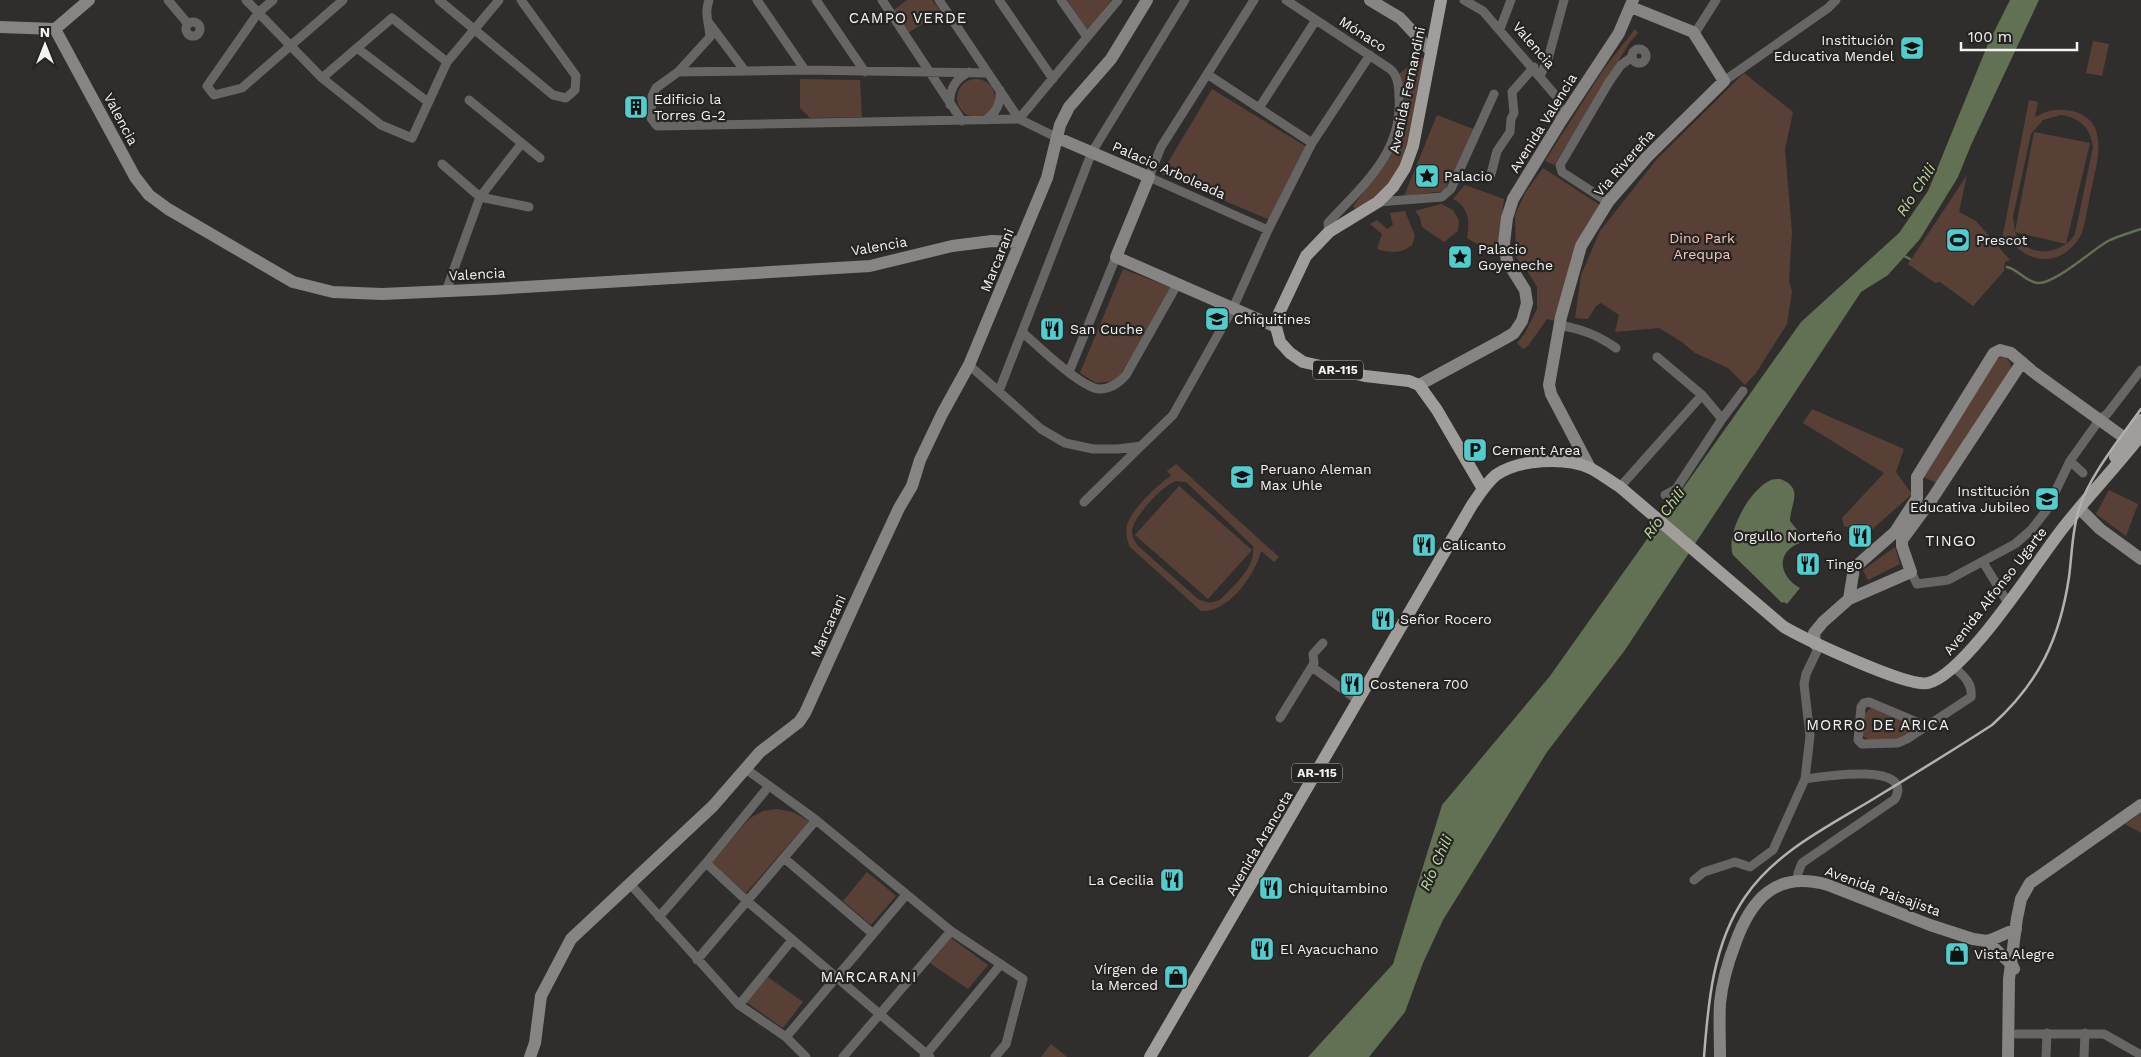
<svg xmlns="http://www.w3.org/2000/svg" width="2141" height="1057" font-family="'Work Sans',sans-serif">
  <rect width="100%" height="100%" fill="#2f2e2c"/>
  <!-- green -->
  <path fill="#594037" fill-rule="evenodd" d="M907 0H932L941 12 908 33 894 10Z
    M1067 0H1111L1091 28 1087 30Z
    M1635 29 1638 33 1630 42 1554 165 1545 161 1603 70Z
    M2093 41 2109 44 2102 76 2086 73Z
    M1419 58H1424C1418 96 1417 141 1397 174 1388 189 1371 201 1358 211L1353 206C1383 166 1418 127 1399 74Z
    M1744 73 1793 112 1785 149 1792 232 1789 280 1792 292 1787 324 1756 373 1745 385 1728 368 1695 353 1682 342 1659 328 1615 332 1619 315 1601 303 1596 306 1588 319 1575 318 1581 275 1600 231 1657 159Z
    M957 98a19 19 0 1 1 38 0a19 19 0 1 1-38 0Z
    M800 79 860 80 862 117 810 118 800 108Z
    M1212 89 1307 147 1270 220 1161 174Z
    M2029 100 2038 102 2035 117C2048 110 2057 108 2072 111 2111 120 2097 163 2091 190 2088 205 2086 221 2081 235 2063 267 2029 266 2008 238L2006 243 2002 239ZM2061 115C2079 117 2091 128 2093 147L2075 234C2061 256 2026 259 2015 232L2066 244 2090 143 2034 132 2015 232 2013 216 2031 134 2043 120Z
    M1437 115 1476 130 1444 191 1404 196Z
    M1543 168 1600 205 1556 321 1547 319 1528 346 1523 349 1517 343 1525 333 1537 309V287L1526 269 1516 257 1515 215 1525 193Z
    M1967 175 1959 212 1976 221 2010 260 2005 262 2004 271 1973 306 1940 282 1935 283 1908 264Z
    M1465 185 1504 199 1499 240V254L1496 255 1467 238C1470 221 1469 207 1453 199Z
    M1441 204 1453 210 1459 220 1458 231 1444 242 1422 227 1420 218 1415 211Z
    M1405 211 1415 236 1412 245C1401 254 1390 253 1377 249L1382 234 1370 224 1377 220 1387 229 1393 225 1390 213Z
    M1123 269 1172 288 1124 369 1115 381 1096 383 1080 373Z
    M2002 357C2009 359 2011 362 2011 369L1938 484 1922 476 1996 359Z
    M1812 409 1904 449 1896 472 1912 494 1868 533 1844 526 1842 518 1884 473 1803 423Z
    M1176 464 1279 557 1274 562 1261 551C1256 574 1228 613 1201 611L1130 547C1127 540 1125 533 1127 525 1131 510 1158 484 1171 476L1167 471ZM1176 481 1186 482 1253 546C1256 568 1234 585 1221 599 1212 604 1207 603 1198 599L1138 546C1135 542 1132 537 1132 531 1133 517 1163 485 1176 481Z
    M1179 486 1252 550 1208 599 1135 535Z
    M2109 490 2138 504 2126 536 2096 514Z
    M1895 547 1900 564 1868 580 1863 570Z
    M1871 708 1917 726 1916 730 1899 740H1869L1862 735 1864 714Z
    M777 809 793 812 809 821 746 893 711 863 750 818 763 811Z
    M2141 813V833L2125 824Z
    M867 872 896 896 871 925 843 901Z
    M951 938 988 965 968 989 930 963Z
    M768 977 803 1002 783 1028 746 1002Z
    M1051 1044 1067 1057H1041Z"/>
  <!-- water -->
  <path fill="#627053" d="M2010 0H2039L1971 145 1958 177 1920 239 1888 275 1861 292 1625 650 1547 752 1443 920 1423 963 1405 1012 1369 1057H1308L1393 964 1442 805 1550 676 1801 322 1899 233 1928 191 1988 44Z
    M1780 479C1805 488 1790 504 1790 521L1799 532 1794 533 1800 543C1775 552 1779 577 1800 588L1787 604 1784 602 1782 603 1733 555C1725 534 1749 491 1769 481 1772 479 1777 479 1780 479Z"/>
  <g fill="none" stroke-linecap="round" stroke-linejoin="round">
    <!-- stream -->
    <path stroke="#627053" stroke-width="2.5" d="M1902 255 1910 259
      M2007 267C2019 270 2026 282 2038 283 2055 284 2092 250 2108 241 2118 236 2130 233 2141 229"/>
    <!-- street -->
    <path stroke="#676665" stroke-width="9" d="M168 0 188 24
      M246 0 322 78 381 125 412 138 447 62 499 0
      M273 0 258 13 207 86 214 95 242 88 343 0
      M439 0 553 95 566 98 575 90 576 76 521 0
      M709 0C704 14 709 22 710 37L678 72 656 88 652 96 651 118 657 126 1019 119 1058 138
      M757 0 805 70
      M816 0 865 72
      M882 0 962 121
      M939 0 1019 119
      M999 0 1053 79
      M1061 0 1087 37
      M1254 0 1161 147 1149 177 1268 230
      M1286 0 1390 69C1398 75 1399 87 1399 97 1403 153 1362 186 1328 223L1329 232
      M1464 0 1483 11 1556 96 1560 109 1559 123
      M186 29a7 7 0 1 1 14 0a7 7 0 1 1-14 0Z
      M709 23 745 71
      M1500 29 1511 0
      M1693 32 1697 30 1716 0
      M357 48 428 102
      M1632 56a7 7 0 1 1 14 0a7 7 0 1 1-14 0Z
      M678 72 805 70 988 73
      M1207 74 1312 143
      M1540 76 1548 59 1564 0
      M322 78 392 18 447 62
      M1724 81 1828 8 1836 0
      M469 100 540 158
      M950 105C949 89 955 79 969 72
      M1259 108 1316 20
      M1019 119 1118 0
      M985 120C997 113 1001 103 1000 90
      M442 164 480 197 529 207
      M1491 174 1497 151 1510 132 1511 119 1514 113 1512 92 1534 67
      M1378 202 1442 197 1451 189 1494 94
      M1608 202 1562 172 1560 165 1609 82 1621 65 1632 57
      M446 291 480 197 522 143
      M1559 325C1581 329 1598 335 1616 348
      M1022 332C1037 345 1082 389 1100 389 1111 389 1119 383 1126 375L1178 283
      M1657 357 1702 395 1722 419
      M969 365 1041 429 1065 443 1093 449H1118L1141 446 1173 415 1233 308 1268 230 1312 143 1370 55
      M1069 372 1116 257
      M999 391 1092 152 1185 0
      M2070 461 2083 473
      M1620 487 1702 395
      M1665 495 1676 489 1722 419 1743 391
      M1084 502 1141 446
      M1983 562 2008 603
      M1911 572 1917 584 1948 580 2015 544 2031 530 2046 511 2070 461 2100 419 2107 414 2141 370
      M1312 667 1359 701
      M1280 718 1314 663 1313 654 1323 643
      M1926 726 1869 702 1864 703 1861 707 1858 740 1862 744 1898 743 1907 739 1971 697C1973 684 1964 676 1955 668
      M746 769 816 820 951 931 1023 979 1006 1044 995 1057
      M784 858 872 933
      M706 863 747 901 930 1057
      M1694 880 1704 872 1735 862 1750 867 1773 850 1805 779 1810 736 1804 684 1806 674 1817 651 1815 644
      M1797 881 1798 873 1802 863 1895 799C1915 761 1819 777 1805 779
      M631 885 739 1005 786 1037 806 1057
      M659 917 706 863 769 786
      M697 960 816 820
      M739 1005 792 940
      M2017 1034H2104L2141 1055
      M786 1037 906 895
      M843 1057 951 931
      M924 1057 1001 964
      M2046 1057 2047 1033
      M2084 1057 2085 1033"/>
    <!-- secondary -->
    <path stroke="#878584" stroke-width="12" d="M1370 0 1400 18 1431 51
      M0 27 55 29
      M55 29 135 177 149 195 168 209 293 282 333 292 382 294 493 289 870 266 952 246 992 241 1020 242
      M55 29 89 0
      M1058 138 1149 177 1116 257 1276 327
      M1419 385 1504 339 1514 333 1522 321 1527 303 1525 290 1507 261 1504 243 1507 218 1513 199 1559 124 1619 33 1633 0
      M1590 468 1551 394 1549 385 1561 317 1581 246 1608 202 1647 157 1724 81 1693 32 1631 7
      M2080 509 2100 529 2141 559
      M1849 599 1854 568 1895 532 1917 498V477L1994 353 2000 350 2011 353 2032 371 2133 444
      M1815 644 1814 633 1823 622 1849 599 1911 572 1902 546V540L1932 499 2022 362
      M1987 941 2012 965 2014 969
      M530 1057 535 1043 541 996 571 939 713 806 760 752 799 722 805 713 860 592 899 508 912 486 920 460 942 414 969 365 1047 178 1060 125 1069 107 1111 59 1147 0
      M1720 1057C1720 1039 1719 1021 1720 1003 1722 984 1728 962 1735 944 1751 899 1776 870 1828 885L1930 925 1973 939 1987 941 1993 939 2016 929
      M2008 1057 2009 979 2017 918 2021 899 2030 883 2141 805"/>
    <!-- primary -->
    <path stroke="#a09d9b" stroke-width="12" d="M1441 0 1413 146 1405 168 1393 187 1378 202 1329 232 1306 256 1279 313 1276 327 1280 342 1290 353 1303 362 1365 376 1409 381 1419 385 1437 410 1483 489
      M2115 457 2141 420
      M1150 1057 1472 505C1479 495 1486 483 1496 475 1519 459 1565 457 1590 468 1600 473 1610 481 1620 487L1784 627C1805 639 1908 688 1928 683 1966 674 2036 562 2063 528 2088 496 2116 467 2141 435"/>
    <!-- rail -->
    <path stroke="#b1b1af" stroke-width="2.5" d="M1704 1057C1708 1003 1713 944 1745 897 1775 853 1825 828 1870 801 1911 776 1952 751 1992 725 2039 683 2060 638 2069 577 2072 555 2072 530 2079 509 2089 476 2121 437 2141 409"/>
  </g>
  <!-- icons -->
  <defs>
    <symbol id="school-square" viewBox="-11 -11 22 22"><rect x="-9" y="-9" width="18" height="18" rx="4" fill="#52cdcd" stroke="#252422"/><path d="M0-5L7-2L0 1L-7-2ZM-4 1L0 2.5L4 1V4Q0 6-4 4Z" fill="#111"/></symbol>
    <symbol id="building-square" viewBox="-11 -11 22 22"><rect x="-9" y="-9" width="18" height="18" rx="4" fill="#52cdcd" stroke="#252422"/><path d="M-4-6H4V6H1V3H-1V6H-4ZM-2.5-4.3h1.7v1.8h-1.7ZM.8-4.3h1.7v1.8H.8ZM-2.5-1h1.7V.8h-1.7ZM.8-1h1.7V.8H.8Z" fill="#111"/></symbol>
    <symbol id="sight-square" viewBox="-11 -11 22 22"><rect x="-9" y="-9" width="18" height="18" rx="4" fill="#52cdcd" stroke="#252422"/><path d="M0-6L1.8-2.2L6-1.7L2.9 1.2L3.7 5.4L0 3.3L-3.7 5.4L-2.9 1.2L-6-1.7L-1.8-2.2Z" fill="#111"/></symbol>
    <symbol id="stadium-square" viewBox="-11 -11 22 22"><rect x="-9" y="-9" width="18" height="18" rx="4" fill="#52cdcd" stroke="#252422"/><path d="M0-5a6.5 5 0 1 0 0 10a6.5 5 0 1 0 0-10ZM-3.5-1.8h7v3.6h-7Z" fill="#111"/></symbol>
    <symbol id="restaurant-square" viewBox="-11 -11 22 22"><rect x="-9" y="-9" width="18" height="18" rx="4" fill="#52cdcd" stroke="#252422"/><path d="M-5-6h1v4h1v-4h1v4h1v-4h1v5L-1.5 .5V6h-2V.5L-5-1ZM5-6V6H3V1.5H1.5Q1.5-4 5-6Z" fill="#111"/></symbol>
    <symbol id="parking-square" viewBox="-11 -11 22 22"><rect x="-9" y="-9" width="18" height="18" rx="4" fill="#52cdcd" stroke="#252422"/><path d="M-3.5-5.5H1a3.5 3.5 0 0 1 0 7H-1V5.5H-3.5ZM-1-3.4V-.6H.8a1.4 1.4 0 0 0 0-2.8Z" fill="#111"/></symbol>
    <symbol id="shop-square" viewBox="-11 -11 22 22"><rect x="-9" y="-9" width="18" height="18" rx="4" fill="#52cdcd" stroke="#252422"/><path d="M-5-2.5h2.3a2.7 3.5 0 0 1 5.4 0H5L5.5 6h-11ZM-1.5-2.5h3a1.5 2.3 0 0 0-3 0Z" fill="#111"/></symbol>
  </defs>
  <g fill-rule="evenodd">
    <use href="#school-square" x="1898" y="34" width="28" height="28"/>
    <use href="#building-square" x="622" y="93" width="28" height="28"/>
    <use href="#sight-square" x="1413" y="162" width="28" height="28"/>
    <use href="#stadium-square" x="1944" y="226" width="28" height="28"/>
    <use href="#sight-square" x="1446" y="243" width="28" height="28"/>
    <use href="#school-square" x="1203" y="305" width="28" height="28"/>
    <use href="#restaurant-square" x="1038" y="315" width="28" height="28"/>
    <use href="#parking-square" x="1461" y="436" width="28" height="28"/>
    <use href="#school-square" x="1228" y="463" width="28" height="28"/>
    <use href="#school-square" x="2033" y="485" width="28" height="28"/>
    <use href="#restaurant-square" x="1846" y="522" width="28" height="28"/>
    <use href="#restaurant-square" x="1410" y="531" width="28" height="28"/>
    <use href="#restaurant-square" x="1794" y="550" width="28" height="28"/>
    <use href="#restaurant-square" x="1369" y="605" width="28" height="28"/>
    <use href="#restaurant-square" x="1338" y="670" width="28" height="28"/>
    <use href="#restaurant-square" x="1158" y="866" width="28" height="28"/>
    <use href="#restaurant-square" x="1257" y="874" width="28" height="28"/>
    <use href="#restaurant-square" x="1248" y="935" width="28" height="28"/>
    <use href="#shop-square" x="1943" y="940" width="28" height="28"/>
    <use href="#shop-square" x="1162" y="963" width="28" height="28"/>
  </g>
  <g text-anchor="middle" dominant-baseline="central" stroke-width="4.5" stroke-linejoin="round" paint-order="stroke">
    <!-- shield labels -->
    <g fill="#252422" stroke="#b5b5b3" stroke-width="1">
      <rect x="1313" y="360.5" width="50" height="19" rx="4"/>
      <rect x="1292" y="763.5" width="50" height="19" rx="4"/>
    </g>
    <g font-size="12" font-weight="bold" fill="#f3f3f1">
      <text x="1338" y="370">AR-115</text>
      <text x="1317" y="773">AR-115</text>
    </g>
    <!-- street labels -->
    <g font-size="14" fill="#f3f3f1" stroke="#252422">
      <text transform="translate(1363 34) rotate(33)">Mónaco</text>
      <text transform="translate(1534 45) rotate(49)">Valencia</text>
      <text transform="translate(1407 90) rotate(-78)">Avenida Fernandini</text>
      <text transform="translate(121 119) rotate(62)">Valencia</text>
      <text transform="translate(1543 123) rotate(-58)">Avenida Valencia</text>
      <text transform="translate(1624 163) rotate(-49)">Via Rivereña</text>
      <text transform="translate(1169 170) rotate(24)">Palacio Arboleada</text>
      <text transform="translate(879 246) rotate(-10)">Valencia</text>
      <text transform="translate(997 260) rotate(-68)">Marcarani</text>
      <text transform="translate(477 274) rotate(-3)">Valencia</text>
      <text transform="translate(1995 591) rotate(-52)">Avenida Alfonso Ugarte</text>
      <text transform="translate(828 626) rotate(-66)">Marcarani</text>
      <text transform="translate(1259 843) rotate(-60)">Avenida Arancota</text>
      <text transform="translate(1883 891) rotate(20)">Avenida Paisajista</text>
    </g>
    <!-- poi labels -->
    <g font-size="14" fill="#f3f3f1" stroke="#252422" text-anchor="start">
      <text x="1894" y="40" text-anchor="end">Institución<tspan x="1894" dy="16">Educativa Mendel</tspan></text>
      <text x="654" y="99">Edificio la<tspan x="654" dy="16">Torres G-2</tspan></text>
      <text x="1444" y="176">Palacio</text>
      <text x="1976" y="240">Prescot</text>
      <text x="1478" y="249">Palacio<tspan x="1478" dy="16">Goyeneche</tspan></text>
      <text x="1234" y="319">Chiquitines</text>
      <text x="1070" y="329">San Cuche</text>
      <text x="1492" y="450">Cement Area</text>
      <text x="1260" y="469">Peruano Aleman<tspan x="1260" dy="16">Max Uhle</tspan></text>
      <text x="2030" y="491" text-anchor="end">Institución<tspan x="2030" dy="16">Educativa Jubileo</tspan></text>
      <text x="1842" y="536" text-anchor="end">Orgullo Norteño</text>
      <text x="1442" y="545">Calicanto</text>
      <text x="1826" y="564">Tingo</text>
      <text x="1400" y="619">Señor Rocero</text>
      <text x="1370" y="684">Costenera 700</text>
      <text x="1154" y="880" text-anchor="end">La Cecilia</text>
      <text x="1288" y="888">Chiquitambino</text>
      <text x="1280" y="949">El Ayacuchano</text>
      <text x="1974" y="954">Vista Alegre</text>
      <text x="1158" y="969" text-anchor="end">Vírgen de<tspan x="1158" dy="16">la Merced</tspan></text>
    </g>
    <!-- park labels -->
    <g font-size="14" fill="#fac8b7" stroke="#252422">
      <text x="1702" y="238">Dino Park<tspan x="1702" dy="16">Arequpa</tspan></text>
    </g>
    <!-- neighbourhood labels -->
    <g font-size="15" letter-spacing="1" fill="#f3f3f1" stroke="#252422">
      <text x="908" y="18">CAMPO VERDE</text>
      <text x="1951" y="541">TINGO</text>
      <text x="1878" y="725">MORRO DE ARICA</text>
      <text x="869" y="977">MARCARANI</text>
    </g>
    <!-- water labels -->
    <g font-size="15" font-style="italic" fill="#c1daa4" stroke="#252422">
      <text transform="translate(1916 190) rotate(-57)">Río Chili</text>
      <text transform="translate(1664 513) rotate(-53)">Río Chili</text>
      <text transform="translate(1436 863) rotate(-66)">Río Chili</text>
    </g>
  </g>
  <!-- north arrow -->
  <g transform="translate(45 45)" stroke="#252422" stroke-width="4" paint-order="stroke">
  <path d="M0-4L9 19L0 12L-9 19Z" fill="#f3f3f1"/>
  <text y="-8" font-size="14" font-weight="bold" text-anchor="middle" fill="#f3f3f1">N</text>
  </g>
  <!-- scale -->
  <path d="M1961 42v8h116v-8" fill="none" stroke="#f3f3f1" stroke-width="2.5"/>
  <text x="1968" y="42" font-size="15" fill="#f3f3f1" stroke="#252422" stroke-width="4" paint-order="stroke">100 m</text>
</svg>
